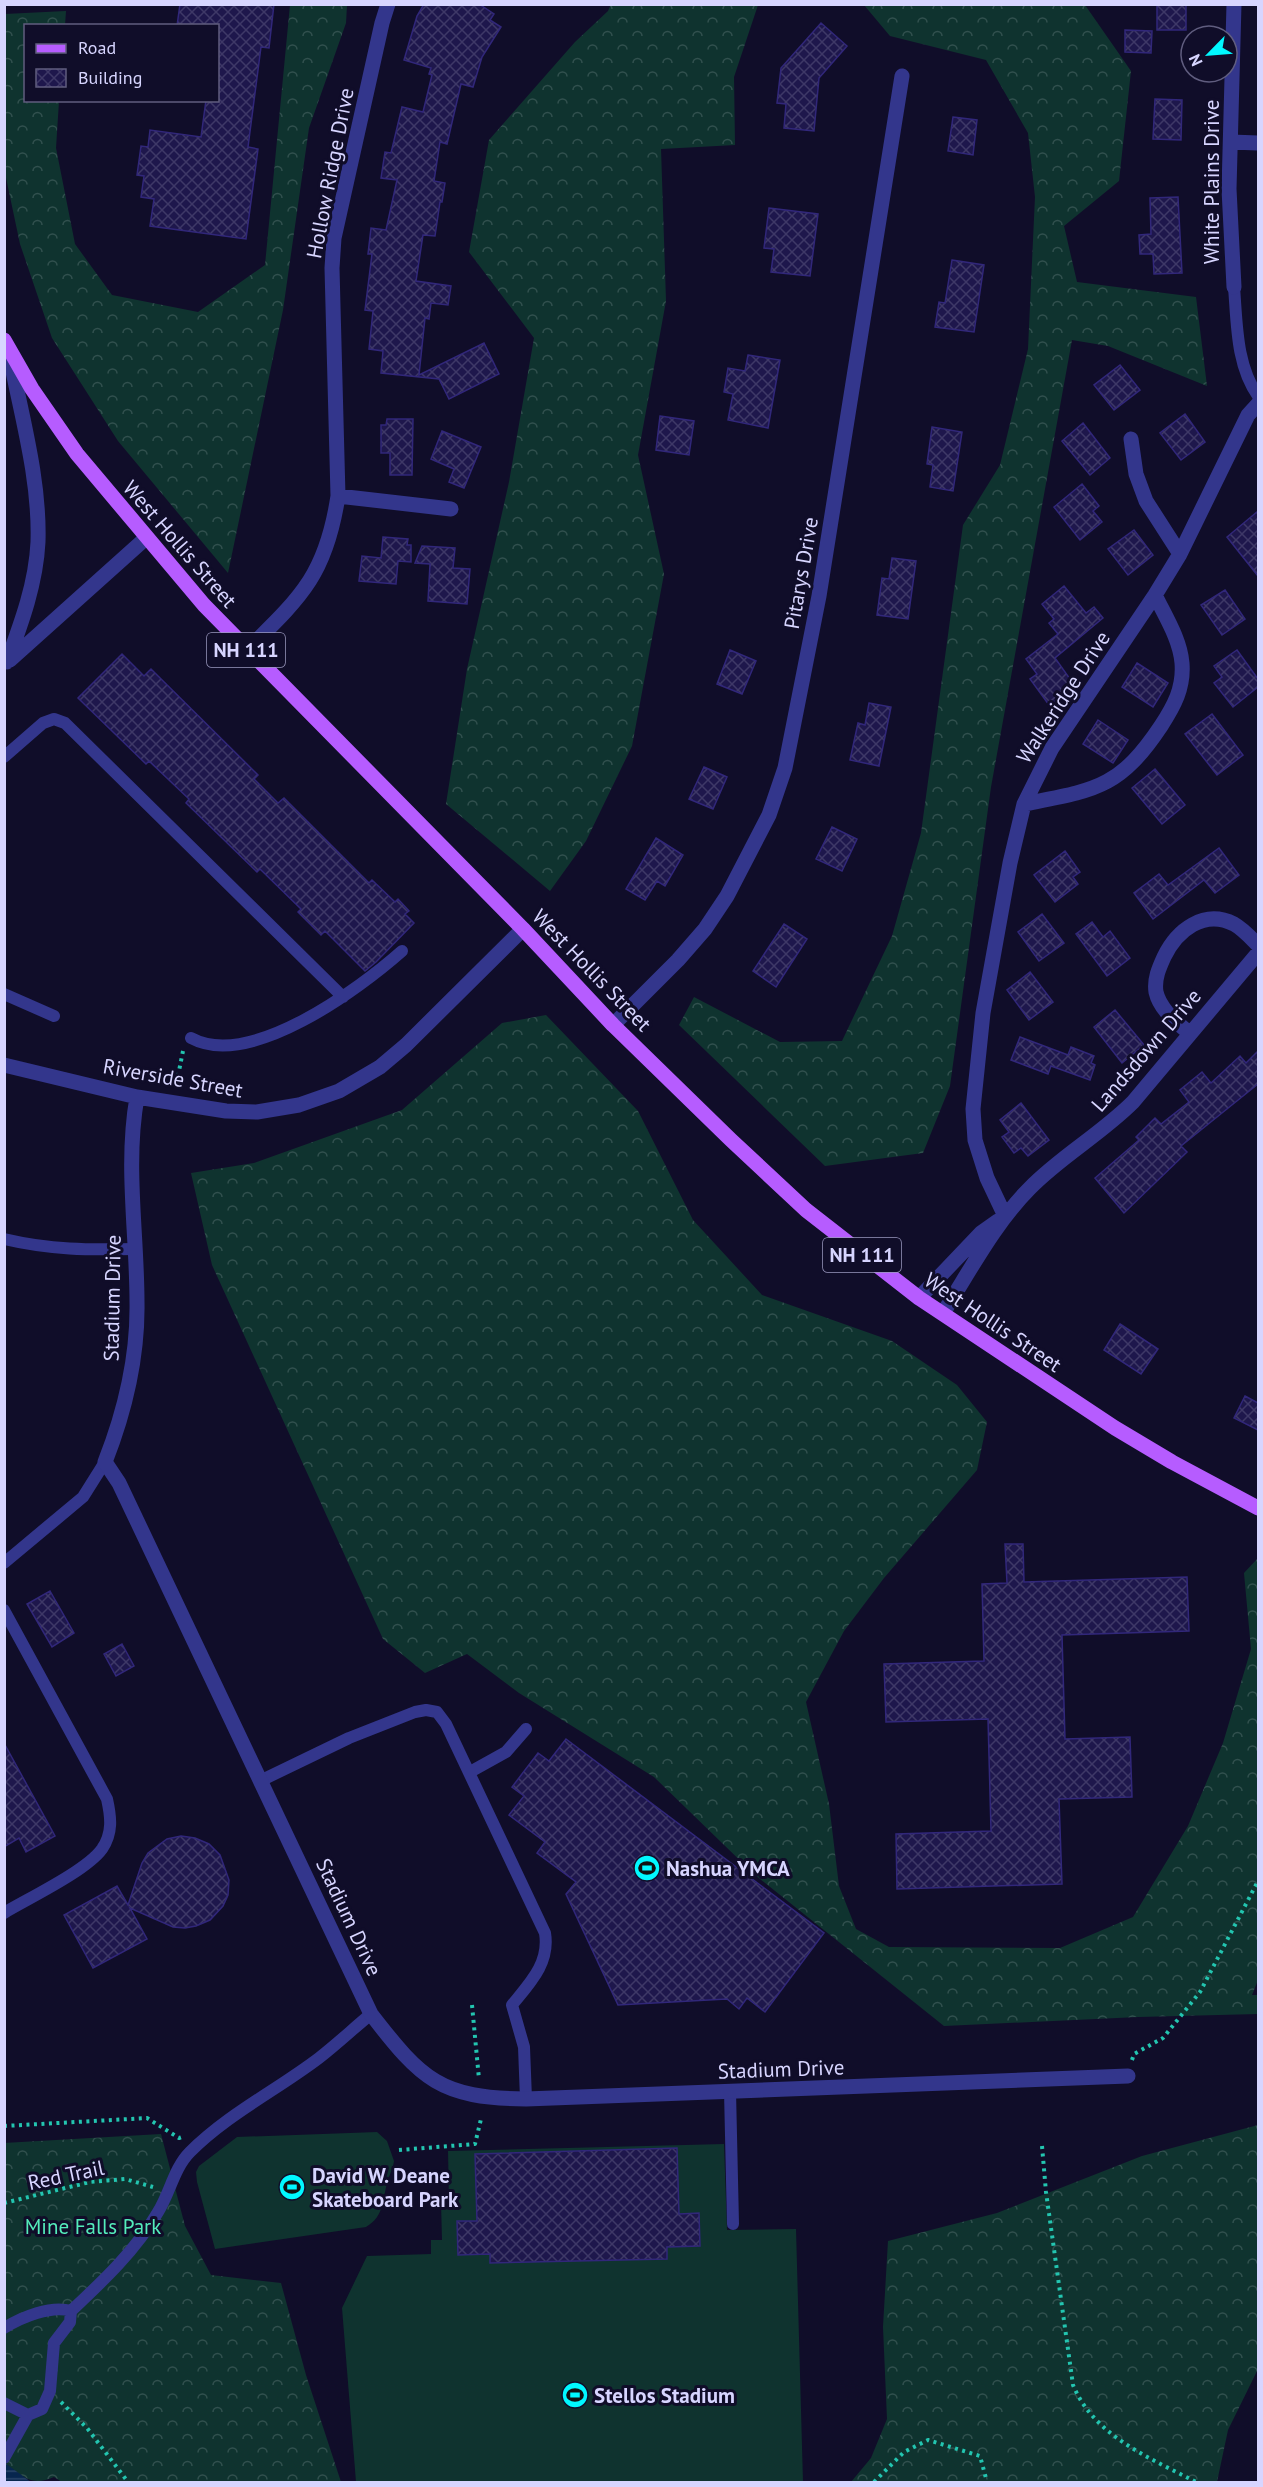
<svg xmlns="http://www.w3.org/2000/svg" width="1263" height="2487" font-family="'PT Sans',sans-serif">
  <defs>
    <pattern id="forest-crowns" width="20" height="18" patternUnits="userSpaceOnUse" patternTransform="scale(1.5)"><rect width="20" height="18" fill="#0f332f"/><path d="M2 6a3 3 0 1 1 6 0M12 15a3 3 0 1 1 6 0" fill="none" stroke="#31504e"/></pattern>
    <pattern id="water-rules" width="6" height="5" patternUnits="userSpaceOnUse" patternTransform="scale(1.5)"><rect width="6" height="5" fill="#07264e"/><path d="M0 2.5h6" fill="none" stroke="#2a4569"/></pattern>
    <pattern id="building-cross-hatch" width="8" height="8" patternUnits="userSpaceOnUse" patternTransform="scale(1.5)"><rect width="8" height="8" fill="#1e174c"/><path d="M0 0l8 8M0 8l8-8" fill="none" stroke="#3e3867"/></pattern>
  </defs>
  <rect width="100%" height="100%" fill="#100d29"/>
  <!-- forest -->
  <path fill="url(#forest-crowns)" d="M611 4 758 5 734 77 735 145 661 149 666 301 638 455 664 574 632 746 586 841 550 891 446 804 467 669 509 482 534 338 469 252 489 140 575 42 608 11Z
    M290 5H347L346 23 309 128 283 310 228 573 118 441 52 338 20 244 5 173V14L66 11 65 25 26 26V100L59 101 56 148 75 244 112 295 198 312 265 265Z
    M864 5H1085L1131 71 1119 181 1064 226 1077 282 1196 297 1207 386 1108 346 1072 340 991 787 950 1086 923 1153 825 1166 679 1025 694 997 780 1042 842 1041 892 936 921 833 963 525 1000 465 1028 349 1035 197 1028 133 986 60 890 36Z
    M546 1015 638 1111 693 1220 762 1295 892 1341 957 1385 987 1422 977 1470 884 1578 844 1631 806 1702 829 1804 839 1886 856 1929 889 1947 1060 1948 1133 1917 1188 1826 1223 1743 1251 1649 1244 1573 1258 1558V1980L1252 1995H1258V2014L1138 2017 944 2026 755 1875 654 1777 519 1693 467 1654 425 1673 383 1639 212 1265 191 1173 254 1163 402 1110 502 1023Z
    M1258 2125V2369L1228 2430 1217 2482H851L871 2458 887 2419 883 2327 888 2241 997 2213 1142 2156Z
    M161 2134 185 2226 211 2275 281 2283 306 2375 341 2482H62L54 2477C31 2487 22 2476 5 2463L4 2143Z"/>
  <!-- pitch -->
  <path fill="#0f332f" d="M377 2132 387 2141 394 2161C393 2169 390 2173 388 2180 382 2199 385 2216 366 2227L215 2249 197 2182 196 2172 199 2166 237 2137Z
    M724 2144 727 2230 796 2229 803 2482H356L342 2308 367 2256 431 2254V2240H442L441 2203H449L448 2151Z"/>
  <!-- water -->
  <path fill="url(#water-rules)" d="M5 2463 31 2482H5Z"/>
  <!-- building -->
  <path fill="url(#building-cross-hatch)" stroke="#31277a" stroke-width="1.5" d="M180 4H274L269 48 261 47 248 147 258 149 246 239 150 226 154 199 141 197 144 176 137 175 141 146 148 147 150 130 201 137 206 100H218V26H177Z
    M424 4H479L494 14 490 20 501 27 482 57 473 87 461 84 447 144 440 142 434 181 445 183 442 202H440L435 236 423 235 416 281 451 286 448 305 431 303 429 319 425 318 419 375 484 343 499 374 449 399 439 379 381 373 383 351 369 349 373 311 365 310 372 254H368L371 228 386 230 397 180 381 178 385 152 391 153 402 107 423 112 432 75 429 74 431 68 404 60 417 16Z
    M1157 4H1186V30H1157Z
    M821 23 847 46 819 78 814 131 784 128 786 104 777 103 781 68Z
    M1125 30 1152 31 1151 53 1125 52Z
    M1155 99 1182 100 1181 140 1153 139Z
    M953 117 977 120 973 155 948 151Z
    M1178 197 1182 273 1154 274 1153 254H1140L1139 235 1151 234 1150 198Z
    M769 208 818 214 810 276 771 272 774 249 764 248Z
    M952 260 984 265 974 332 935 327 939 302 945 303Z
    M748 355 780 360 768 428 728 420 733 394 724 392 728 368 745 371Z
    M1120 365 1140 390 1114 410 1094 385Z
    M1185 414 1205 442 1181 460 1160 433Z
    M660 416 694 421 689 455 656 450Z
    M387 419H413L412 475H390V453H381V425H386Z
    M1083 423 1110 458 1090 475 1062 441Z
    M932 427 962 432 953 491 930 487 933 465 927 464Z
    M442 431 481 447 464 488 449 482 454 469 431 459Z
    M1082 484 1099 506 1093 511 1102 522 1080 540 1054 507Z
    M1258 511V576L1227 537Z
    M1134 530 1153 555 1128 575 1108 549Z
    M383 537 408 539 407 545H411V562L398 561 396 584 359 581 362 556 381 558Z
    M422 546 455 548 453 568 470 569 467 604 428 601 430 564 415 563Z
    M892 558 916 561 908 619 877 615 882 578 889 579Z
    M1064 586 1086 613 1094 607 1103 618 1055 658 1075 686 1049 705 1030 679 1037 674 1026 659 1058 634 1049 623 1054 619 1042 604Z
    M1225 590 1245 619 1222 635 1201 605Z
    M730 650 756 661 742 694 717 684Z
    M1237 650 1258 679V687L1233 707 1214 683 1222 677 1214 666Z
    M122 654 144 676 151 669 258 775 254 779 278 803 284 798 369 883 372 880 395 902 398 899 409 911 405 914 414 923 376 962 365 971 325 931 321 935 298 912 301 909 260 869 257 872 186 803 189 799 149 761 146 764 78 698Z
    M1137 663 1168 683 1153 707 1122 687Z
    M869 703 891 707 879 766 850 760 858 723 865 725Z
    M1212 714 1243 755 1217 775 1185 734Z
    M1098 720 1128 740 1113 763 1083 744Z
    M704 767 727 777 713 809 689 799Z
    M1155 769 1185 805 1162 824 1132 788Z
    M832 827 857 839 842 871 816 859Z
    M656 838 683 855 665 886 657 881 645 900 626 889Z
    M1219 848 1239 875 1215 893 1204 880 1153 919 1134 893 1159 874 1168 885Z
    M1065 851 1080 872 1073 877 1078 884 1055 902 1034 875Z
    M1042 914 1064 943 1039 961 1018 932Z
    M1092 922 1103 937 1110 931 1130 958 1107 976 1076 934Z
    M784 924 807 939 776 987 753 971Z
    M1030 972 1053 1002 1029 1020 1007 990Z
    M1115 1010 1144 1045 1122 1063 1094 1027Z
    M1020 1037 1068 1055 1071 1047 1094 1056 1091 1063 1095 1065 1090 1080 1051 1066 1048 1074 1011 1060Z
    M1258 1051V1084L1181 1146 1187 1152 1124 1213 1095 1178 1139 1140 1136 1137 1155 1118 1161 1124 1189 1102 1180 1090 1202 1072 1211 1083 1240 1056 1246 1063Z
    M1021 1103 1049 1140 1028 1156 1021 1148 1014 1153 1002 1137 1009 1132 1000 1120Z
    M1120 1324 1158 1349 1141 1374 1104 1350Z
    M1245 1396 1258 1403V1430L1234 1418Z
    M1005 1544H1023L1024 1582 1187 1577 1189 1631 1062 1635 1065 1739 1130 1737 1132 1797 1059 1799 1062 1884 897 1889 896 1834 991 1831 988 1719 886 1722 884 1664 984 1661 982 1584 1007 1583Z
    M50 1591 74 1633 52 1647 27 1604Z
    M122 1644 134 1666 116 1676 104 1654Z
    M566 1739 824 1933 765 2012 747 1998 739 2009 727 1999 618 2005 566 1894 576 1882 537 1853 545 1842 509 1815 524 1796 512 1787 538 1753 549 1761Z
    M4 1743 55 1836 26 1852 19 1838 4 1847Z
    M181 1836 195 1838 209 1844 220 1855 229 1880 228 1895 223 1906 210 1920 196 1926 185 1928 173 1927 130 1908 147 1939 93 1968 64 1915 117 1886 128 1905 142 1863 148 1853 167 1839Z
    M677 2148 679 2214 699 2213 700 2246 667 2247V2259L490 2263V2254L458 2255 457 2221H477L475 2154Z"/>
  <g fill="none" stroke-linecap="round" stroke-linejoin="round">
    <!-- path -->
    <path stroke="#23c5b0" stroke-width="4" stroke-dasharray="3 4.5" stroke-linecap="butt" d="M178 1076 183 1051
      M472 2005 479 2079
      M1132 2060 1134 2054 1163 2038 1200 1992 1258 1881
      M4 2126 147 2118 179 2138 182 2137
      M1042 2146 1046 2192 1073 2385C1094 2436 1150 2458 1196 2482
      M399 2150 475 2144 481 2119
      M4 2203 90 2182 125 2179 153 2187
      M61 2402 87 2428 128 2482
      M874 2482 904 2452 928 2440 980 2456 987 2482"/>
    <!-- lane -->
    <path stroke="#33368c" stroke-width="12" d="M1234 287C1237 323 1236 365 1258 396
      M4 757 43 723 54 719 65 723 343 997
      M4 994 54 1016
      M191 1038C250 1070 359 989 402 951
      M4 1239C51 1250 88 1250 135 1249
      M4 1563 83 1497 105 1462
      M4 1610 107 1799C111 1817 113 1833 102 1849 86 1871 29 1898 4 1913
      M470 1772 506 1752 526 1729
      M260 1781 349 1738 415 1712 426 1710 437 1712 446 1724 545 1933C550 1963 530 1983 512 2005L524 2047 526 2099
      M730 2091 733 2224
      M71 2311C103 2281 136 2250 158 2212 170 2193 174 2168 190 2152 228 2114 277 2090 319 2058 337 2044 354 2028 371 2014
      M4 2328C22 2317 51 2305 71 2311L70 2322 54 2343 50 2391 42 2409 28 2415 4 2403
      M4 2458 28 2415"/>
    <!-- street -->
    <path stroke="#33368c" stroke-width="15" d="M1231 142 1258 143
      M1234 287 1229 189 1234 4
      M1131 439 1136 474 1146 501 1180 554
      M338 496 451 509
      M246 651C301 597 326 575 338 496L332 268 334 238 382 23 388 4
      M10 660 146 538
      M7 662C21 624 36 584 38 542 40 479 21 414 9 352
      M1024 804C1095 790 1119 789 1161 726 1174 706 1184 688 1182 663 1180 639 1165 616 1155 595
      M613 1025 678 960 705 929 727 896 769 815 785 768 819 596 902 76
      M1190 1034C1177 1022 1160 1010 1156 992 1154 979 1159 968 1164 957 1177 930 1204 909 1234 924 1243 929 1251 938 1258 945
      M4 1065 137 1097 226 1111 257 1112 299 1105 339 1091 380 1067 406 1045 523 929
      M137 1097C125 1165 137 1233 137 1302 138 1358 125 1411 105 1462L119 1483 371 2014C422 2080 440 2098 526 2099L1128 2076
      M1005 1216 987 1178 975 1140 973 1109 983 1013 1010 863 1024 804 1052 748 1155 595 1180 554 1248 415 1258 404
      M919 1298 981 1233 998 1221
      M943 1313C970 1271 994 1224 1030 1188 1060 1157 1101 1134 1133 1102L1258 953"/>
    <!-- primary -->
    <path stroke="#b65cff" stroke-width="15" d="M4 340 32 389 77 454 204 605 523 929 613 1025 731 1140 806 1210 919 1298 1115 1428 1172 1462 1258 1508"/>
  </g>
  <!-- icons -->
  <defs>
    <symbol id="stadium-disc" viewBox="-11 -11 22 22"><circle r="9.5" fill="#01f8ff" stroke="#100d29"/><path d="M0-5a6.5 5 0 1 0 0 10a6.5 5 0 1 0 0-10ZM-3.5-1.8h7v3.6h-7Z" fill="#111"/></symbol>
  </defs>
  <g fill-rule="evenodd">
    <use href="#stadium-disc" x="632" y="1853" width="30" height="30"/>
    <use href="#stadium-disc" x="277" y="2172" width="30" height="30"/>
    <use href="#stadium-disc" x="560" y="2380" width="30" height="30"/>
  </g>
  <g text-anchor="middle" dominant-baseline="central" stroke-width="6" stroke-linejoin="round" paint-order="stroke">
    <!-- shield labels -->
    <g fill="#100d29" stroke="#9b99bf" stroke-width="1.5">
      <rect x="207" y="633" width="78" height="34" rx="4.5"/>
      <rect x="823" y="1238" width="78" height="34" rx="4.5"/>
    </g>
    <g font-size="20" font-weight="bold" fill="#d7d5ff">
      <text x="246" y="650">NH 111</text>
      <text x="862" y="1255">NH 111</text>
    </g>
    <!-- street labels -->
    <g font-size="21" fill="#d7d5ff" stroke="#100d29">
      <text transform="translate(330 173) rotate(-79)">Hollow Ridge Drive</text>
      <text transform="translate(1211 182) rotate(-90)">White Plains Drive</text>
      <text transform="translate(180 544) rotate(49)">West Hollis Street</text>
      <text transform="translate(801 573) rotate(-80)">Pitarys Drive</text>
      <text transform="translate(1063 697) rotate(-57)">Walkeridge Drive</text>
      <text transform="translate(592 970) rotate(46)">West Hollis Street</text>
      <text transform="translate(1146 1050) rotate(-49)">Landsdown Drive</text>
      <text transform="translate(173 1078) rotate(10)">Riverside Street</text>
      <text transform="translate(112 1298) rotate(-89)">Stadium Drive</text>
      <text transform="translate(993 1322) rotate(34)">West Hollis Street</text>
      <text transform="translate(349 1917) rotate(65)">Stadium Drive</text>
      <text transform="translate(781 2069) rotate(-2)">Stadium Drive</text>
      <text transform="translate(66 2175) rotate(-12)">Red Trail</text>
    </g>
    <!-- poi labels -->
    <g font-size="21" font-weight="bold" fill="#d7d5ff" stroke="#100d29" text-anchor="start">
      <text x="666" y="1868">Nashua YMCA</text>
      <text x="312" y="2175">David W. Deane<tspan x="312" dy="24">Skateboard Park</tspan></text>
      <text x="594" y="2395">Stellos Stadium</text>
    </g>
    <!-- park labels -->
    <g font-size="21" fill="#54ecbb" stroke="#100d29">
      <text x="93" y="2226">Mine Falls Park</text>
    </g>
  </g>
  <!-- border -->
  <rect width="1263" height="2487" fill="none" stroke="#d7d5ff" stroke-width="12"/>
  <!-- legend -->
  <rect x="24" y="24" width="195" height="78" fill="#100d29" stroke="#605d7f" stroke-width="1.5"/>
  <rect x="36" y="44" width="30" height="9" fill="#b65cff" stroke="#605d7f" stroke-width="1.5"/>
  <text x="78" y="54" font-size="18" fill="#d7d5ff">Road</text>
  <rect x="36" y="69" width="30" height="18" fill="url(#building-cross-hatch)" stroke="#605d7f" stroke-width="1.5"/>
  <text x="78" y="84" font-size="18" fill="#d7d5ff">Building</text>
  <!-- north arrow -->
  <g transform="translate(1209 54) rotate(245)"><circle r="28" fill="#100d29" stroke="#605d7f" stroke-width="1.5"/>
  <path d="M0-4.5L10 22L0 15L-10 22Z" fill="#01f8ff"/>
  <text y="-9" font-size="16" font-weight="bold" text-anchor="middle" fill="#d7d5ff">N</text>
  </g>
</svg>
